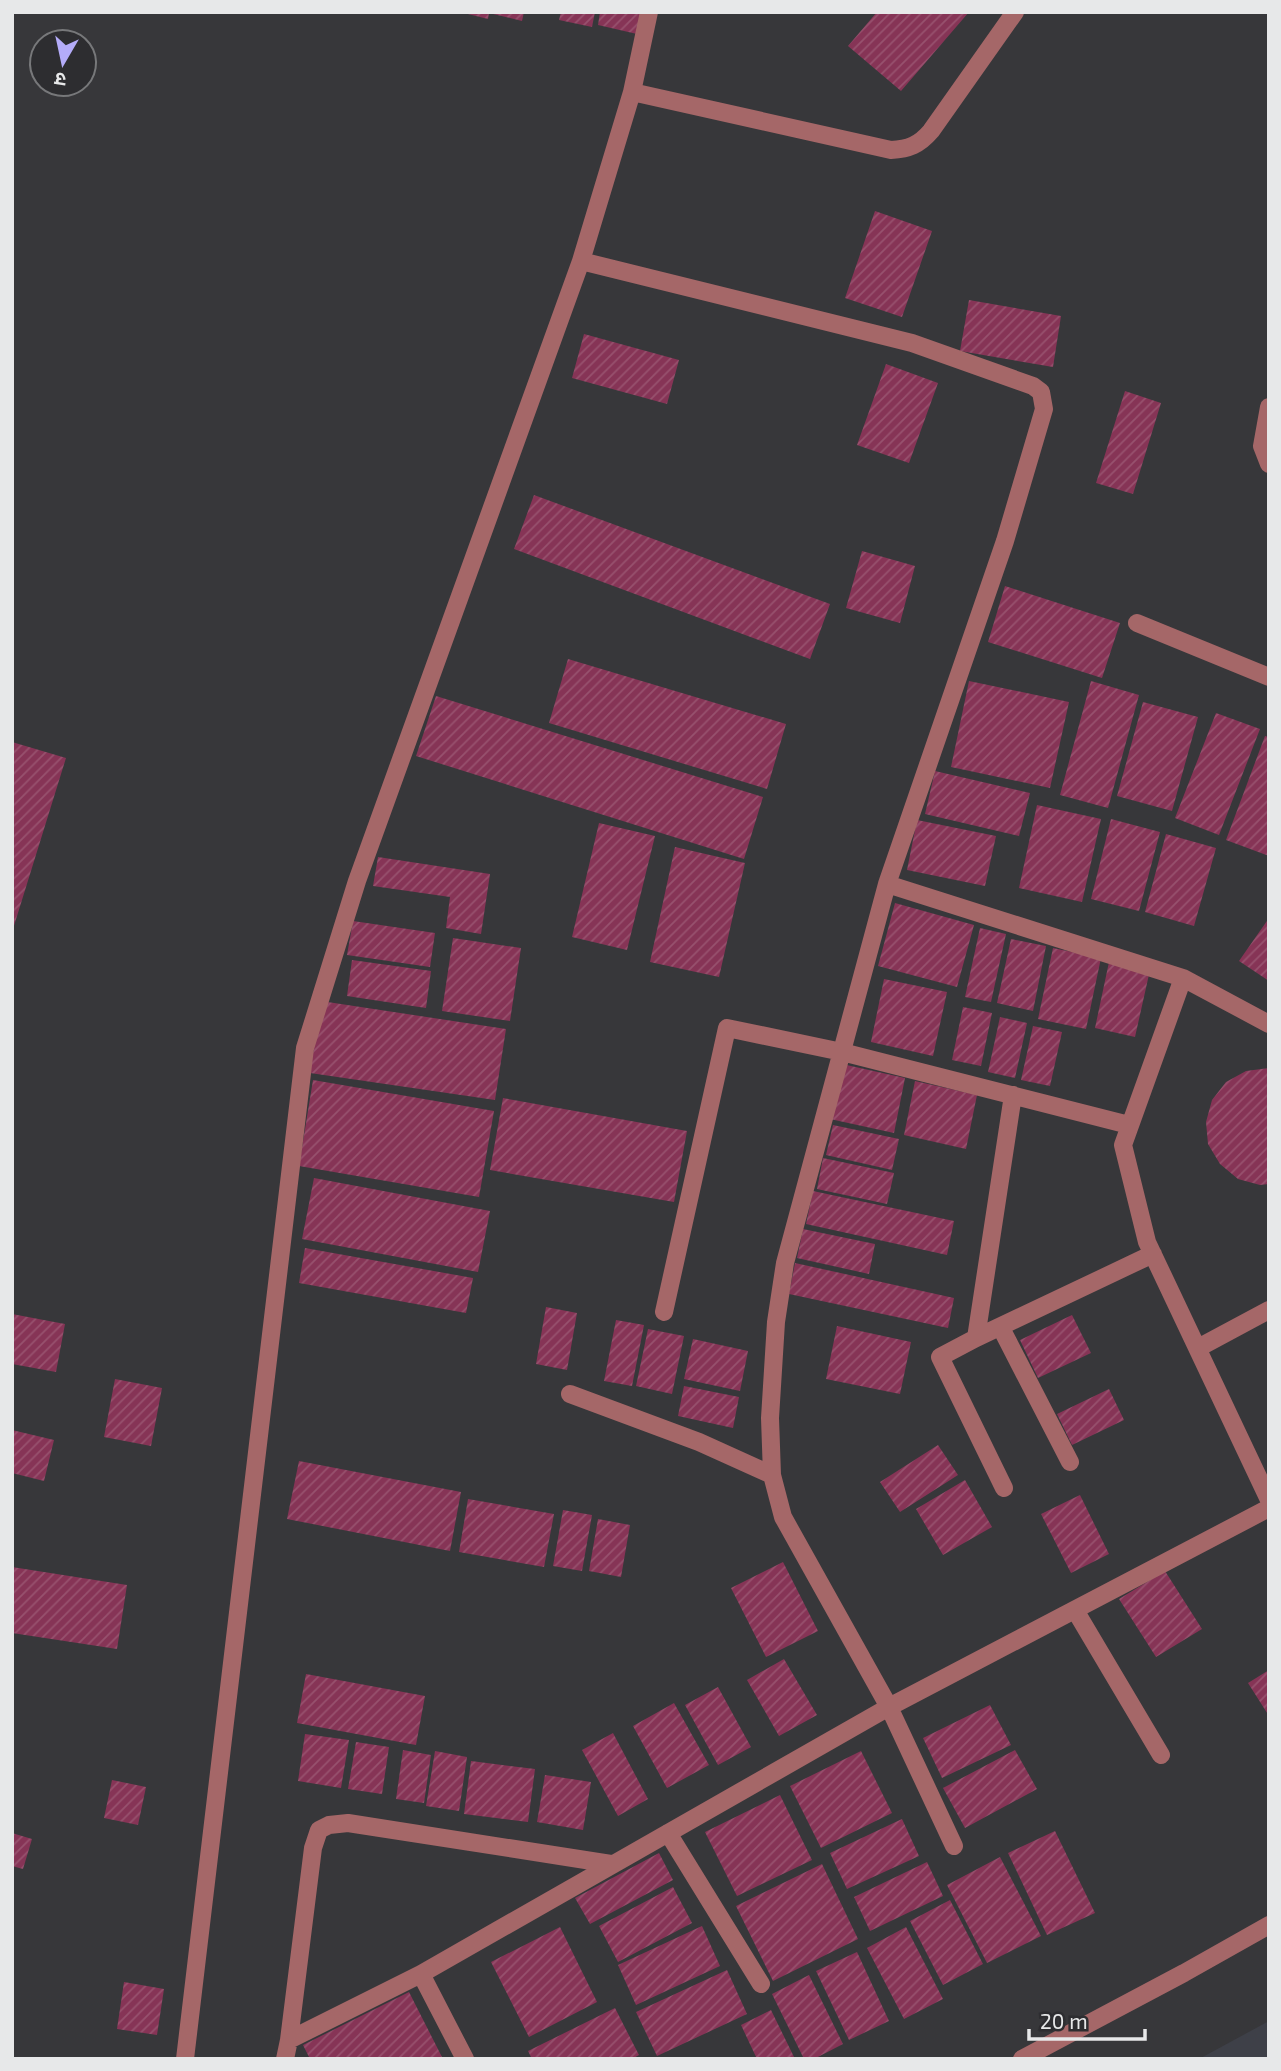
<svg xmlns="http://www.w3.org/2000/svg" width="1281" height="2071" font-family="'Exo 2','Noto Sans Devanagari',sans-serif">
  <defs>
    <pattern id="building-hatch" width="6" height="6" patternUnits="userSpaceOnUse" patternTransform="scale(1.75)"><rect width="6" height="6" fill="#863456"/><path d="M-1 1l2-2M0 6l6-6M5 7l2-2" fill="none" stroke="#97516e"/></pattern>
  </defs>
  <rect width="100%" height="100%" fill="#37373a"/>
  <!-- built -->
  <path fill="#3e4048" d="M1269 2021V2059H1199Z"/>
  <!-- building -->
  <path fill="url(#building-hatch)" d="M489 12H524L522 21 489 13 488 19 464 13Z
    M561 12H595L592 27 559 20Z
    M600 12H641L637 34 598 25Z
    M877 12H969L901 91 848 46Z
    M875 211 932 231 902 317 845 298Z
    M969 300 1061 316 1053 367 960 351Z
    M584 334 679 360 667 404 572 378Z
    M886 364 938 383 909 463 857 445Z
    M1125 391 1161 403 1133 494 1096 483Z
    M534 495 830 604 810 659 514 549Z
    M862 551 915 566 900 623 846 608Z
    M1005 586 1120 623 1102 678 988 642Z
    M568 659 786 724 767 789 549 723Z
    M969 681 1069 702 1050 788 951 767Z
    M1091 681 1139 695 1108 808 1060 795Z
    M436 696 763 797 744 859 416 756Z
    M1143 702 1198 717 1172 811 1117 796Z
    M1216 713 1260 729 1219 835 1175 818Z
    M1265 736 1269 737V856L1226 840Z
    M12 742 66 758 13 929H12Z
    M935 771 1030 793 1019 836 925 814Z
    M1037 805 1101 819 1082 902 1019 888Z
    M1111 819 1160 832 1139 911 1091 899Z
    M917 820 996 836 985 886 907 870Z
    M599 823 655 836 627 950 572 937Z
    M1166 834 1216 848 1194 926 1145 912Z
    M675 847 745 863 719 977 650 962Z
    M378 857 490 874 481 934 446 928 450 897 373 886Z
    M895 903 974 925 957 987 878 966Z
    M1269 918V981L1239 961Z
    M353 921 435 933 430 967 347 955Z
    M980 928 1006 934 991 1002 965 997Z
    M453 938 521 948 510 1021 442 1011Z
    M1011 939 1046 946 1033 1011 997 1003Z
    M1053 948 1101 958 1086 1029 1038 1019Z
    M352 960 431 971 426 1008 347 996Z
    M1109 962 1150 970 1135 1037 1095 1028Z
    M884 979 947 992 933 1056 871 1042Z
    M321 1001 506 1029 495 1100 310 1073Z
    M963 1007 992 1013 981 1066 952 1060Z
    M1000 1017 1027 1023 1015 1078 988 1072Z
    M1033 1026 1062 1032 1050 1086 1021 1080Z
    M842 1064 905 1078 894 1133 830 1119Z
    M1269 1068V1184L1260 1185 1238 1179 1220 1164 1208 1144 1206 1122 1212 1100 1226 1082 1246 1071Z
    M313 1080 494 1111 479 1197 299 1166Z
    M915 1081 977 1095 966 1149 904 1135Z
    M503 1098 687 1131 674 1202 490 1170Z
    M833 1125 899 1139 892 1170 826 1155Z
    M823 1158 894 1173 887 1204 817 1189Z
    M314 1178 490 1211 478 1272 302 1239Z
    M813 1191 954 1221 947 1255 806 1224Z
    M803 1229 875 1244 869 1274 797 1258Z
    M305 1248 473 1278 466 1313 299 1283Z
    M795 1263 954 1298 948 1328 789 1294Z
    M546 1307 577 1313 567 1370 536 1364Z
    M12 1314 65 1324 56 1372 12 1364Z
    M1072 1315 1091 1353 1038 1378 1020 1340Z
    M616 1320 644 1325 632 1386 604 1381Z
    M837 1326 911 1342 900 1394 826 1379Z
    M648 1329 684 1336 672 1394 636 1386Z
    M693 1339 748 1351 740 1391 684 1379Z
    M115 1379 162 1388 151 1446 104 1437Z
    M684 1386 739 1397 733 1428 678 1416Z
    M1109 1389 1124 1420 1072 1445 1057 1414Z
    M12 1430 54 1440 44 1481 12 1473Z
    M938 1445 958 1475 900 1512 880 1482Z
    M299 1461 461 1492 450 1551 287 1519Z
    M965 1480 992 1527 943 1555 916 1509Z
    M1080 1495 1109 1554 1071 1573 1041 1514Z
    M468 1499 554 1514 544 1567 459 1552Z
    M563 1510 592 1515 582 1571 553 1566Z
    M598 1519 630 1525 621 1577 589 1571Z
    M783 1562 818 1631 766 1657 731 1588Z
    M12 1567 127 1585 117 1649 12 1633Z
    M1165 1571 1202 1629 1156 1657 1119 1599Z
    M784 1659 817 1715 779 1736 747 1680Z
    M1269 1670V1716L1248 1683Z
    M306 1674 425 1696 416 1745 297 1723Z
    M718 1687 751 1747 718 1765 685 1705Z
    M674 1703 709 1765 667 1788 633 1726Z
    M990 1705 1011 1745 942 1778 923 1738Z
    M613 1733 648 1799 618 1816 582 1750Z
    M305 1734 349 1740 341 1788 298 1781Z
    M356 1742 389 1747 382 1794 348 1789Z
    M403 1750 431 1755 424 1803 396 1799Z
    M1015 1750 1037 1789 965 1828 943 1788Z
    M435 1751 467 1757 459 1811 426 1806Z
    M861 1751 892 1813 821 1848 790 1786Z
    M471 1761 535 1769 528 1822 464 1814Z
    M545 1775 591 1782 583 1830 537 1822Z
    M112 1780 146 1787 138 1825 104 1818Z
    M780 1795 812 1860 737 1896 705 1832Z
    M902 1819 919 1856 847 1889 830 1853Z
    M1055 1831 1095 1913 1047 1935 1008 1853Z
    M12 1833 32 1839 23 1869 12 1866Z
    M659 1853 673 1880 590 1924 575 1898Z
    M1000 1857 1041 1936 987 1963 947 1885Z
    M927 1862 943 1896 870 1931 854 1897Z
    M822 1864 858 1939 773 1981 736 1906Z
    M673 1887 692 1923 618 1962 599 1926Z
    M950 1900 983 1964 943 1985 910 1921Z
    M702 1926 720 1966 636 2005 618 1965Z
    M560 1927 597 2002 529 2037 491 1962Z
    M906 1927 943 1999 904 2019 867 1948Z
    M857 1952 889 2021 849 2040 816 1971Z
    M727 1970 747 2014 657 2056 636 2012Z
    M809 1975 843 2044 814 2059H804L772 1994Z
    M124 1982 164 1989 157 2035 117 2029Z
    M409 1992 443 2059H310L303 2045Z
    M615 2008 639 2055 632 2059H532L528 2051Z
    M771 2010 795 2059H757L741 2025Z"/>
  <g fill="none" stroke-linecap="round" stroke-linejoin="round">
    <!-- minor -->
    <path stroke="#a56768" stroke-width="18" d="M632 92 891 150C909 149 919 145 931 131L1015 12
      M581 261 912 343 1033 386 1041 392 1044 409 1005 541 887 884 785 1263 776 1322 770 1418 772 1475 783 1517 889 1707 954 1846
      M1269 407 1262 446 1269 464
      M1137 623 1269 677
      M887 884 1183 978 1269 1024
      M1183 978 1123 1145 1147 1242 1269 1500
      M1013 1095 976 1338 1153 1254
      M664 1312 727 1028 842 1052 1129 1125
      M1001 1328 1070 1462
      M976 1338 940 1357 1004 1488
      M1198 1348 1269 1310
      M570 1394 699 1442 772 1475
      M1075 1610 1161 1755
      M668 1833 761 1984
      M421 1974 465 2059
      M289 2040 313 1848 319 1830 329 1825 348 1823 611 1864
      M185 2059 305 1048 357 881 581 261 632 92 649 12
      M285 2059 289 2040 421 1974 889 1707 1269 1508
      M1022 2059 1184 1973 1269 1925"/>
  </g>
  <!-- border -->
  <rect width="1281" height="2071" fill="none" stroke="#e7e8e9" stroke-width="28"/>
  <!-- north arrow -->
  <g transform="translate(63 63) rotate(189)"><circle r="33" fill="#2d2d30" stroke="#77787a" stroke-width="2"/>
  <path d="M0-5L12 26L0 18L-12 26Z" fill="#b4acf9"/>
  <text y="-10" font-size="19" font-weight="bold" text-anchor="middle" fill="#e7e8e9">उ</text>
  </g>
  <!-- scale -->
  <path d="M1029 2029v10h116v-10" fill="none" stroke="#e7e8e9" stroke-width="3.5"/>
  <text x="1040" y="2029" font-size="21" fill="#e7e8e9" stroke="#2d2d30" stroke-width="5" paint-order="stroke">20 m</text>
</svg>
